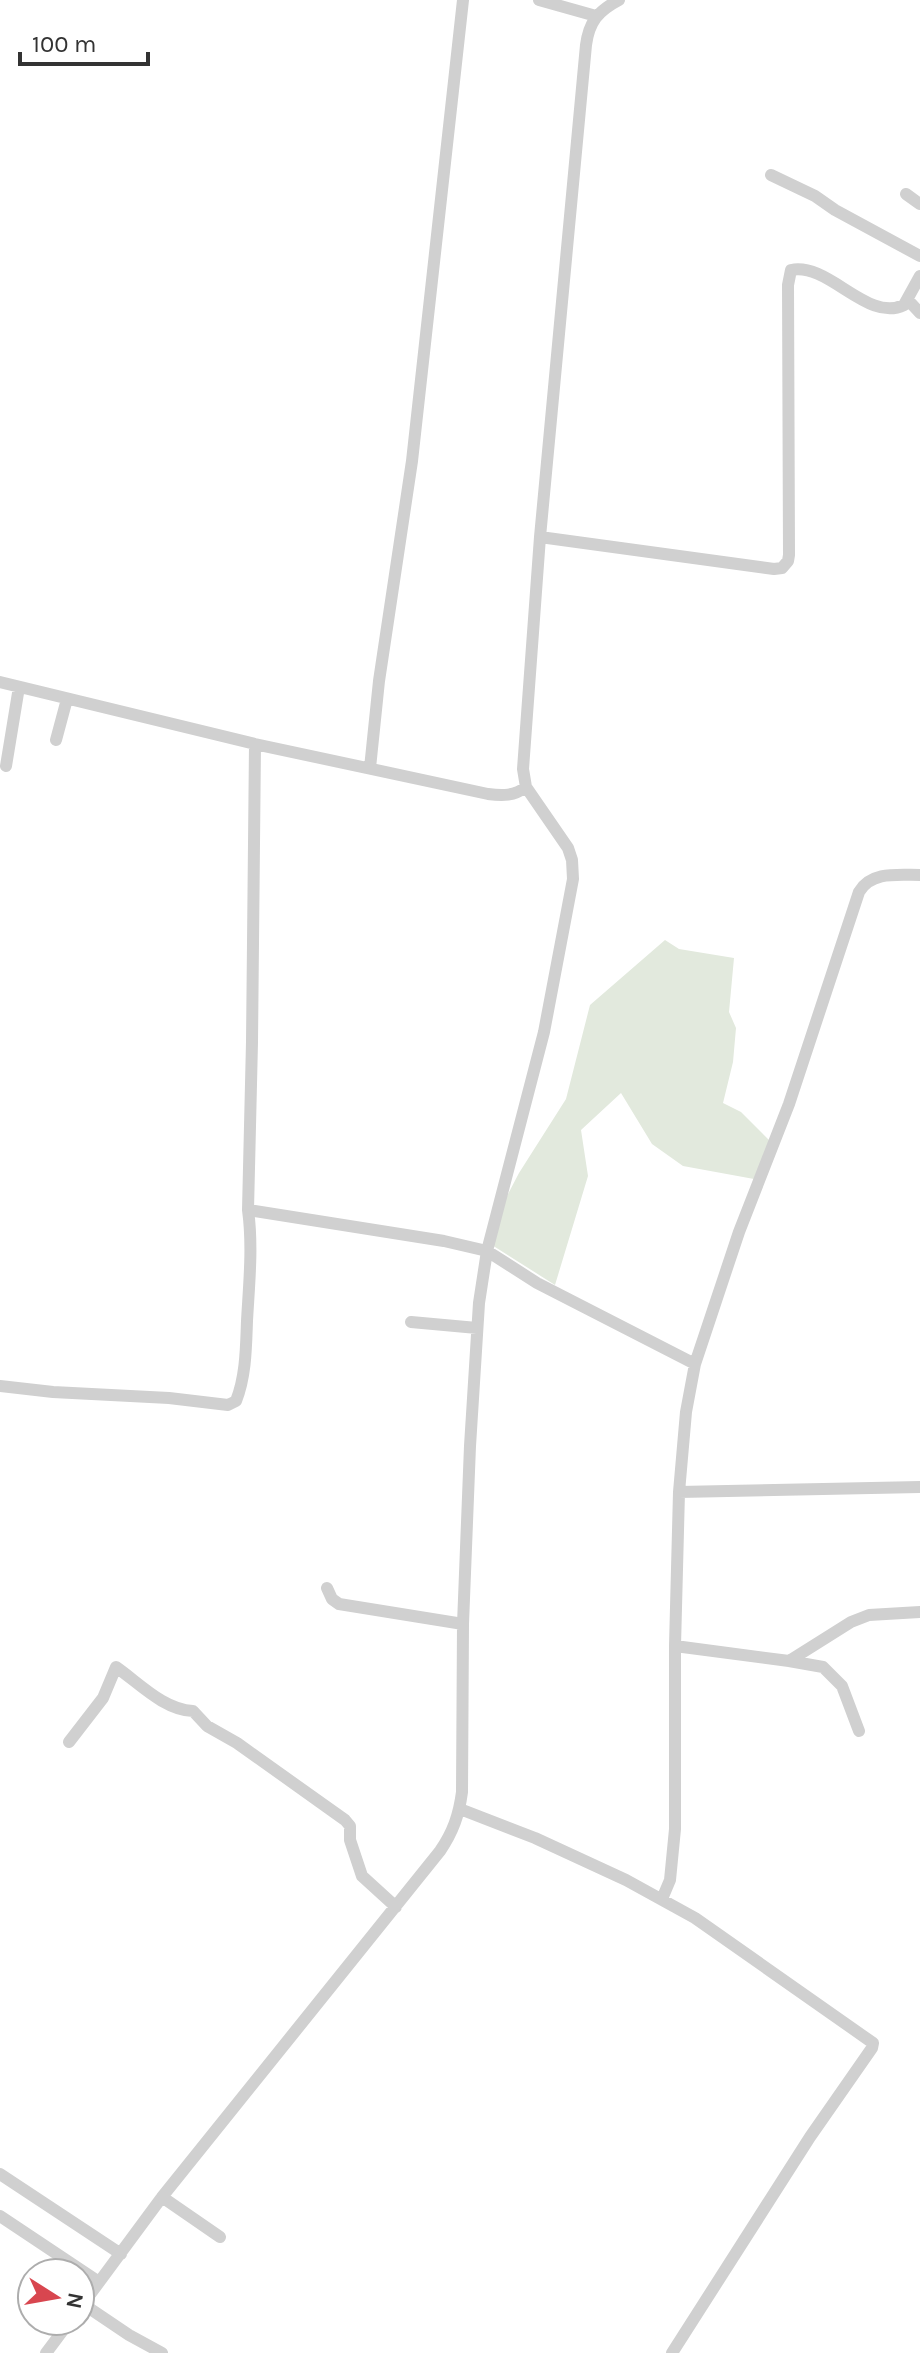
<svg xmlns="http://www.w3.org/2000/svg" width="920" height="2353" font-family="Karla,sans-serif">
  <rect width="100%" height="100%" fill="#fff"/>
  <!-- green -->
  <path fill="#e2e9dd" d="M665 940 679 949 734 958 729 1012 736 1028 733 1062 723 1103 741 1112 771 1142 754 1179 683 1166 652 1144 621 1093 581 1130 588 1176 555 1285 484 1240 519 1173 566 1099 590 1005Z"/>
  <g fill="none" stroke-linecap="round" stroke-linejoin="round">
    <!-- minor -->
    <path stroke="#d0d0d0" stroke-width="12" d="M539 0 596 16
      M771 175 815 196 835 210 920 256
      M906 194 920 204
      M908 300 920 313
      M540 537 774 569 782 568 788 561 789 555 788 285 791 270C829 262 867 323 904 305L920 276
      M0 682 255 744 488 794C503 796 514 796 526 787
      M56 740 67 699
      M6 766 19 687
      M370 768 379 681 412 461 463 0
      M248 1210 252 1042 255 744
      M411 1322 477 1328
      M0 1386 53 1392 169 1398 228 1405 236 1401C246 1376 246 1347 247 1321 249 1284 253 1247 248 1210L444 1241 487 1251 537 1283 695 1364
      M679 1492 920 1487
      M327 1588 332 1599 339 1604 463 1624
      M675 1646 789 1661 823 1667 842 1686 859 1731
      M789 1661 851 1622 869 1615 920 1612
      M69 1742 103 1698 116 1667C139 1683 164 1710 193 1711L207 1726 237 1743 345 1820 350 1826V1840L362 1876 396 1907
      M460 1809 535 1838 626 1880 695 1918 873 2043 872 2048 810 2137 672 2353
      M662 1899 670 1880 675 1829V1646L679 1492 686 1412 695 1364 739 1232 789 1104 859 892C871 871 898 875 920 875
      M0 2174 121 2254
      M162 2197 220 2237
      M0 2216 99 2282
      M83 2304 129 2335 162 2353
      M80 2308 162 2197 440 1851C453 1832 459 1815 462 1792L463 1624 470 1446 479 1303 487 1251 544 1032 573 879 572 860 568 848 526 787 523 769 540 537 586 45C589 22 598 11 619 0
      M46 2353 70 2321"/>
  </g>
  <!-- north arrow -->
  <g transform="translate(56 2297) rotate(101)"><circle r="38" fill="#ffffff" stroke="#adadad" stroke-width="2"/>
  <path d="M0-6L14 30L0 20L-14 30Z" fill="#d8464f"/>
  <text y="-12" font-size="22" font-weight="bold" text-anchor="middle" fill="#333333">N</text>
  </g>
  <!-- scale -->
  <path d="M20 52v12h128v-12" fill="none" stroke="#333333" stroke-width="4"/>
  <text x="32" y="52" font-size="24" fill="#333333" stroke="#ffffff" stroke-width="6" paint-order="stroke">100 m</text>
</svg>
